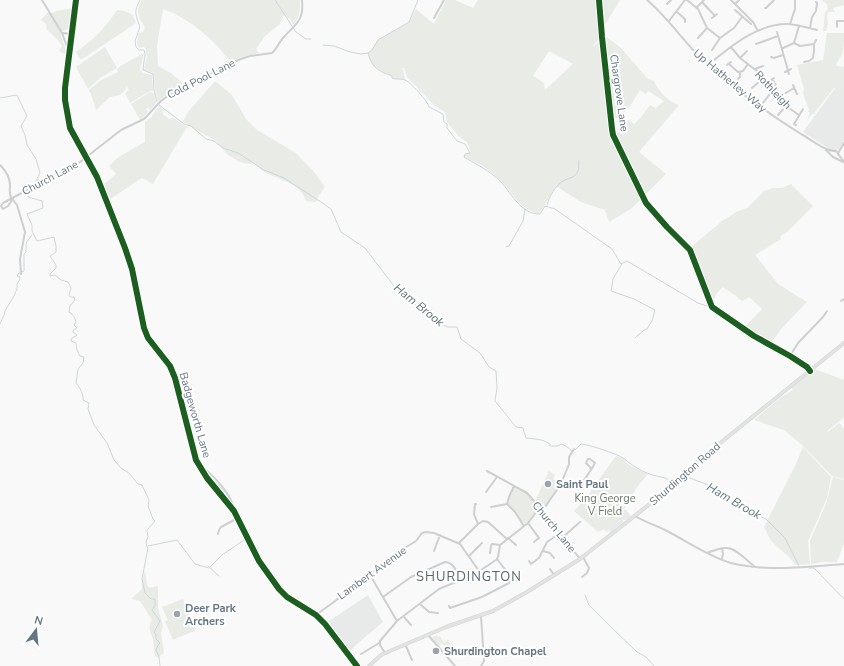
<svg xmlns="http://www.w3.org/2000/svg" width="844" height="666" font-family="'Nunito Sans',sans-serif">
  <rect width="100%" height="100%" fill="#f9f9f9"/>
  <!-- built -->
  <path fill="#e8e9e9" d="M844 76V141L836 153 803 132Z
    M625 509 631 516 626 520H623V522L611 532 609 530Z
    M368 595 383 622 356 645 348 654 325 624Z"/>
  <!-- green -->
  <path fill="#e8ebe6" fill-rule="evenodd" d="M142 0H300C300 10 300 18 293 25L291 20 284 15 279 25 265 36 256 49 259 53C252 54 233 61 229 60 211 37 190 19 163 9L157 46 158 66 171 73 185 85 158 101 155 89 153 73 144 70 147 57 146 49 144 47 140 48 138 47 137 42 139 33 143 32 145 27C138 18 135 9 142 0Z
    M446 0H455L473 8 478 0H598L600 35 599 39 591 48 600 41H601L610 129 644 198 641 199 632 208 609 222 605 210 581 202 556 186 539 214C516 206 515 195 499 179 489 169 477 163 465 157V154L471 152 467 142 459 137 447 122 445 112 435 106 407 77 404 68H402L404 73 405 80 392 78V76C379 70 372 70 368 53L372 50 378 40 409 22 416 9 434 24ZM549 51 573 64 545 90 544 83 533 76Z
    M601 0H620L603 28Z
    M821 0H844V5L833 8 835 12H829L827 15 828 23 826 31H823L825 13 828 8 827 4Z
    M73 8 71 28 60 32 67 54 62 53 59 51 62 46C58 39 53 35 47 30L46 24 41 20 48 12 50 14 56 11Z
    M117 10 125 11 133 15 136 23 81 60 76 52C96 38 104 29 117 10Z
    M827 33H844V44L842 55 836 64 837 66 844 67V82H842L844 91 840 88H834L815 112V114H812L806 122 810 113 807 111 809 110 803 93 804 89 797 65 823 60Z
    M602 34 620 47 648 79 654 81C658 91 669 102 679 105L639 152 666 174 645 195 615 136 628 120 634 124 641 117 650 105 656 108 664 101 648 91 646 94 640 90 631 105 619 119 611 116Z
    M105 47 117 68 100 78 88 89 76 67Z
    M144 53 140 69 143 73 152 75 153 91H150L130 103 125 93 129 90 126 86V89L120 95 110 97 96 110 93 100 89 90 101 80 118 72 117 70 119 67Z
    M215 81 232 95 246 119 257 130 296 153 315 173 325 187 318 197 316 202 306 201C301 183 280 180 266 173 261 171 258 167 254 163 245 166 233 159 226 153 222 149 218 141 213 139 203 134 193 128 183 122L188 112Z
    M150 92 154 93 156 103 150 110 148 108 146 109 148 112 140 120 131 104Z
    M159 106 162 108 163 114 169 119 173 118 187 127 153 184 142 178 109 200 103 185 116 174 109 166 117 158 145 142V122L151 117Z
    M791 184 813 206 787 232 780 236 781 239 755 255 778 284 807 302 782 328 770 344 744 328 762 309 749 297 742 301 735 295H734L723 287 717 293 712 303 691 248C700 238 713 230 723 220H724L736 212 747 208 764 191 773 188H782Z
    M815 369 844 380V418L827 431 828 432 839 423 844 428V479L832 476 802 445 784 430 754 420 780 398 793 390 791 387Z
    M803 447 831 477 827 498 808 541 810 564 795 565C789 554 776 548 770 539 767 535 767 531 764 527L795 466Z
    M616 456 622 458 628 464 648 474C644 479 639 484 636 489 626 504 620 519 607 532L604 529 598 532 574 511C591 494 602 474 616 456Z
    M204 470 221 487 233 506 210 480Z
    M549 471 555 475 553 479 561 484 543 510 539 507 528 523H523L508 505V502L514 486 526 493 535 501Z
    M833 477 844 480V543L837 562H823L811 564 810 541 827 501Z
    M145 570 147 585 150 588 158 586V608L163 626 161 633 164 653 157 658 155 656C154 650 154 644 153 639 151 633 147 627 152 620L140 601 131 599 142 589V582Z
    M183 599 196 630 173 640 165 621 168 620 162 607Z
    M437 635 438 637 440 636 444 643 448 639 452 647 448 650 442 643 439 646 432 638Z"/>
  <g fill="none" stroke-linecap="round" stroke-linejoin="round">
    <!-- stream -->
    <path stroke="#ced6d9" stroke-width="1" d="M140 0C133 12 136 15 140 27L135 41 136 47 139 50H144L145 54 143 70 153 74 154 90 157 102
      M275 0 296 32 306 39H311
      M323 45 334 46 350 52 361 54 368 53 372 50 378 40 409 22 418 0
      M368 53C372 69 379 71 392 76V78C396 80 401 78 405 80 409 81 428 101 429 107L443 114 444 122 447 124V128L457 141 465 144 470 153 465 154 464 157C476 164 488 170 498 179 511 191 519 214 540 214L545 206 555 209 612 249 621 264 627 261 698 303 707 306
      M0 98 17 95 27 116 21 126 25 135 27 145 36 159 40 173 34 185
      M159 105 184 124 191 126 206 139 214 141 223 148 238 153 264 170 284 178 324 204 331 209 341 232 365 248 397 290 424 312 447 327H457L461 339 480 353 489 367 496 371 497 388 495 401 516 427 523 428 526 438C536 439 542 439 550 444V446H558L561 444 566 446 572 451
      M33 188 28 197 42 201 43 208 27 214 32 225V231L37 241 54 237 56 246V252L50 256 56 265V268L50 274V276L55 275 61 280 68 282 71 288 69 295 70 297H74L75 300 70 306 69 312C73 314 75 318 76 322L74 325 77 328 73 330V332L77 335 71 339V341L76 343 77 350 80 356 84 357 83 363 78 369 76 383C80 387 84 396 83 400L89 403 88 409 94 425 107 443 114 460 121 468 129 473 138 484 142 485 149 500 148 506 153 519 155 521 147 530 148 537 146 542 147 547 148 548 142 579 145 593 151 599H155V606L152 610 160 621 154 632 156 635V639L160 643 158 645 156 650 159 657 160 666
      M547 205C549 197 555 186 563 181 568 178 574 178 577 173 580 168 578 166 579 161
      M506 247 509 246 523 221 525 209
      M622 264 613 279 611 291 634 299 655 310 652 321 647 329 644 330 635 338
      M0 324 4 315 5 311 14 296 17 289V284L20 279V277L17 276 19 273 24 271V254L26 252V243L32 235
      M575 450 581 444C590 445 615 453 623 458 637 469 647 475 666 478L670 483H673
      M676 483 687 477 709 485 737 505 766 519 785 538 799 566
      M148 546 177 540 195 564 209 568 222 555 244 540
      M208 566 219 576
      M809 568H814L844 599
      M585 595 589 605 612 628 637 652 646 657 654 666"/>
    <defs>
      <path id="primary" d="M369 666 381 655 390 651 446 627 493 611 527 592 580 559 665 492 698 461 844 343"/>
    </defs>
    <!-- primary casing -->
    <use href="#primary" stroke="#d5d6d7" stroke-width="4"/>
    <!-- minor -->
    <path stroke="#cecfd0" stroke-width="2" d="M599 0 602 37 612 129 613 135 646 203 667 227 690 250 712 307 754 336 790 356 807 367 810 371
      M687 0 698 9 707 28 720 38
      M731 0 753 22 758 31
      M702 2 715 16
      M667 4 671 0
      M735 4 739 0
      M697 7 704 0
      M765 8H766L774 0
      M735 10 751 24
      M677 12 685 19V22
      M434 18 444 0
      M712 18 717 14
      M669 21 685 0
      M790 24 795 9V0
      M837 27V21H844
      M810 28 812 17 816 11 817 3 816 2
      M777 32 789 74
      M698 38 707 28
      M794 43 800 46 814 44
      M756 44 778 36
      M731 47 740 58 757 71 765 84 786 106 799 115
      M783 48 794 43 799 26
      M712 50 720 38 734 28 742 17
      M771 57 774 58 783 55
      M740 58 747 51
      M804 62 809 61 813 58 814 51V44L816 40
      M729 64 738 72 743 71 748 64
      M708 65C730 47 757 24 787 24 797 24 807 28 817 30
      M727 65 731 62
      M755 69 763 66
      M785 72 791 69
      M738 79 740 77V72
      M772 79 776 85 773 87
      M765 84 774 78
      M793 85 797 94
      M752 88 762 79
      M779 97 794 88
      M763 103 772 91
      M778 115 786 106
      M796 125 794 124 803 109
      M838 153 844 143
      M0 165C5 170 10 178 10 185 10 191 9 191 11 198
      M14 197 8 206 3 209 1 206 3 203 80 162 121 130 144 119 161 101 172 93 238 60 250 56 272 53C277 49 279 42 283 38 296 23 304 22 302 0
      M13 200 17 205 25 232 20 259 21 274
      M841 301 844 299
      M790 356 798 343 823 317 827 311
      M200 466C212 473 234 497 234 511
      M487 471 527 493 547 516 580 559
      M561 484C577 495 582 483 591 470L590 467 586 463 588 459H590L595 463 591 470
      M514 486 509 497 507 504 515 512 524 526
      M486 492 497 477
      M476 504H475L474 514 478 524
      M491 507 507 504
      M543 510 561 484 569 464V457L574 449
      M528 523 539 538 534 542
      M218 534 219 530 221 527 238 518
      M563 537 580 522
      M508 538 516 545
      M459 543 478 524 483 521 488 522 507 539
      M434 551 440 535
      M543 551 550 553 554 558
      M490 553 491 546 492 544 500 545
      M707 553C713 551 720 547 727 548 736 548 747 561 754 566
      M469 556 482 543
      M722 559 723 554 722 548
      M529 561 531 564 539 558 547 542 560 533
      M550 569 554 575
      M370 575 397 621
      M582 577 587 573 589 568 583 557
      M511 580 514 581 518 579
      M383 597 411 577 445 562C454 562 457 573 461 580
      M420 604 429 612 438 613
      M449 606 450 608 482 597 509 583 511 579 510 576 497 559
      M316 615 361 582 395 554 416 541 422 533 426 532 434 533 460 544 479 571
      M481 616 484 661 481 666
      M404 617 411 625
      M428 635 455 666
      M405 644 412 660
      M385 653 380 645V641L397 621 439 589 475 574 496 560 498 557 500 545 528 523 540 507
      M361 654 379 643"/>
    <!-- tertiary -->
    <path stroke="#cecfd0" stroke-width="2" d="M42 0 62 33 69 52
      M76 0 65 88V100L70 128 97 177 125 248 132 269 144 328 148 338 170 366 175 378 196 460 207 478 234 511 259 561 279 589 287 597 316 615 325 624 357 666
      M647 0C665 15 679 35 695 52 726 84 763 110 801 134 812 140 824 151 836 151L844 162
      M63 33 72 34
      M826 150 833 157 843 162
      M635 516C645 522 655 525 665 530 687 541 707 556 731 563 768 572 807 567 844 564"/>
    <!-- primary -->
    <use href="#primary" stroke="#e1e2e2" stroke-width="3"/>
    <defs>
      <path id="cycleway" d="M76 0 65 88V100L70 128 97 177 125 248 132 269 144 328 148 338 170 366 175 378 196 460 207 478 234 511 259 561 279 589 287 597 316 615 325 624 357 666
        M599 0 602 37 612 129 613 135 646 203 667 227 690 250 712 307 754 336 790 356 807 367 810 371"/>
    </defs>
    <!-- cycleway casing -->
    <use href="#cycleway" stroke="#fff" stroke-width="8"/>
    <!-- cycleway -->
    <use href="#cycleway" stroke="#1b5e20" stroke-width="6"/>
  </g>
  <!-- markers -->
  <g fill="#99a4ac" stroke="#fff" stroke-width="1.5">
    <circle cx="548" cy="484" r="4"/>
    <circle cx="177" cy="614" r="4"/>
    <circle cx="436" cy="651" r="4"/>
  </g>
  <g text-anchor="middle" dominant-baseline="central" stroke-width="4" stroke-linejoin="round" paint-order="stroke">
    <!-- street labels -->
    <g font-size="11" fill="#657683" stroke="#fff">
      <text transform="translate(201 79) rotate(-27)">Cold Pool Lane</text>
      <text transform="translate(730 81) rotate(40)">Up Hatherley Way</text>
      <text transform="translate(773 90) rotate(47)">Rothleigh</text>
      <text transform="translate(619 93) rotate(82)">Chargrove Lane</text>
      <text transform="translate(50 178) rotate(-28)">Church Lane</text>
      <text transform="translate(195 415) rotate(74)">Badgeworth Lane</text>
      <text transform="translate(685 474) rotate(-41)">Shurdington Road</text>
      <text transform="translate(554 527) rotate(51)">Church Lane</text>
      <text transform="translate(372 573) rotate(-36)">Lambert Avenue</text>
    </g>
    <!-- poi labels -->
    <g font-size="11" font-weight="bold" fill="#657683" stroke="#fff" text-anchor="start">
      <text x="556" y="484">Saint Paul</text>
      <text x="185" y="608">Deer Park<tspan x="185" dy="13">Archers</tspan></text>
      <text x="444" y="651">Shurdington Chapel</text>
    </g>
    <!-- park labels -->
    <g font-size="11" fill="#687a64" stroke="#fff">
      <text x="605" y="498">King George<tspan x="605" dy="13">V Field</tspan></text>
    </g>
    <!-- water labels -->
    <g font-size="12" font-style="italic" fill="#60757c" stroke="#fff">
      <text transform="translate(419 305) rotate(39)">Ham Brook</text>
      <text transform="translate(734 501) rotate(30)">Ham Brook</text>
    </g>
    <!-- quarter labels -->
    <g font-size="13" letter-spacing="1" fill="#57646e" stroke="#fff">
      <text x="469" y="577">SHURDINGTON</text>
    </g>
  </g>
  <!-- north arrow -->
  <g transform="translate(36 630) rotate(16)" stroke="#ffffff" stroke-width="3" paint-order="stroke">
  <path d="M0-3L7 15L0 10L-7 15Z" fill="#657683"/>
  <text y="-6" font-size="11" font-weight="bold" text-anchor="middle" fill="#657683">N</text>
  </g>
</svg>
